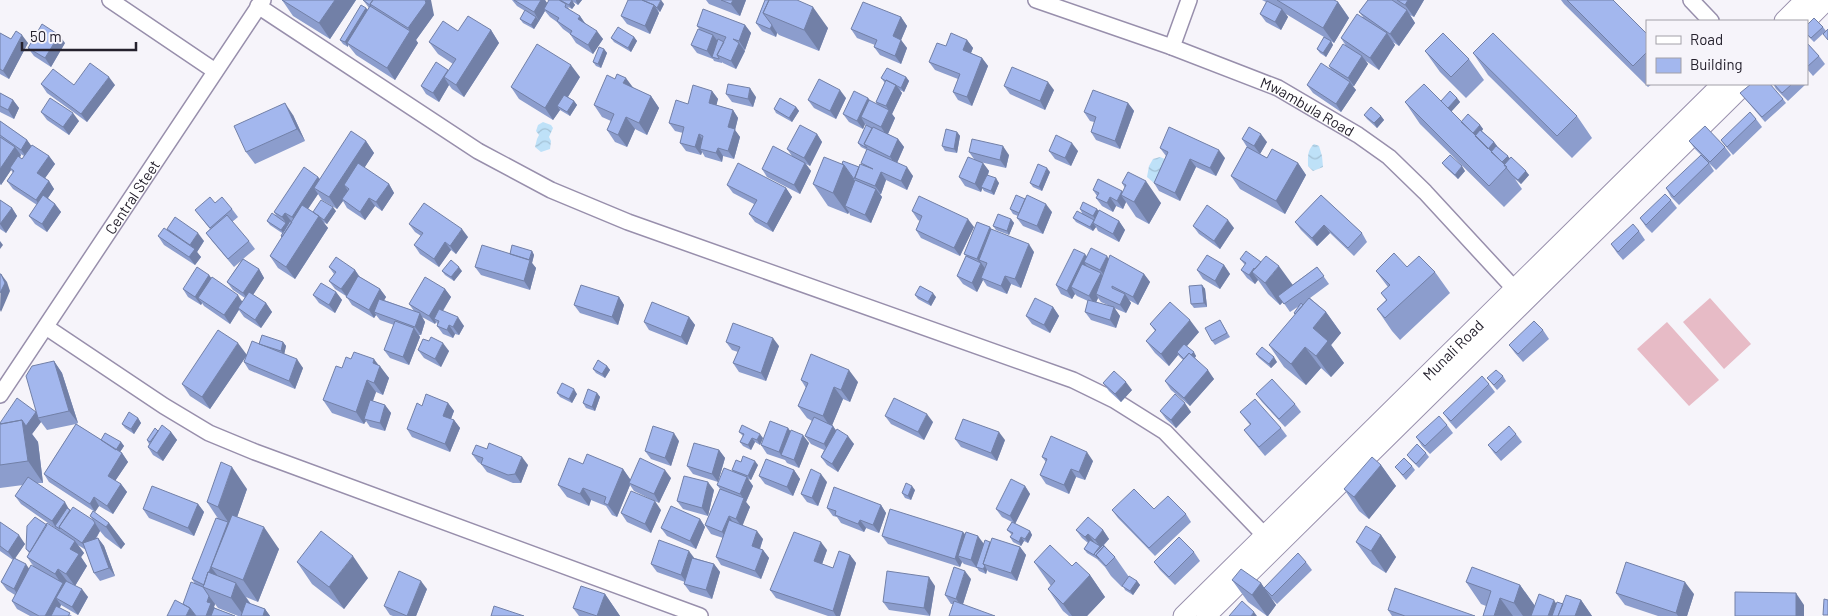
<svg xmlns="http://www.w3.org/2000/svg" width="1828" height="616" font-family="Barlow,sans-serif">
  <defs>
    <pattern id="water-waves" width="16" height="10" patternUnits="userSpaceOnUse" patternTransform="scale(1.25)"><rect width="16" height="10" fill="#bee1f8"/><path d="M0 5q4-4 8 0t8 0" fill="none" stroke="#a3c1d5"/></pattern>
  </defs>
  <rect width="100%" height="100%" fill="#f6f4fa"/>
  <!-- pitch -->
  <path fill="#e7bbc6" d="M1710 298 1751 344 1724 369 1683 322Z
    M1667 322 1719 380 1689 406 1637 349Z"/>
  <!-- water -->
  <path fill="url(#water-waves)" d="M543 122 551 125 553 128 549 137 551 141 550 149 541 152 535 147 537 139 539 135 536 131 538 125Z
    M1314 144 1319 146 1322 156 1323 167 1313 171 1308 166C1308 158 1307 150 1314 144Z
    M1160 157 1167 160 1154 183 1147 177 1149 166 1153 159Z"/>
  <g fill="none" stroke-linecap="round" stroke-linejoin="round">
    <defs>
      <g id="minor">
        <path d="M110 0 215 71"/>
        <path id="s1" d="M1036 0 1172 47 1278 88 1358 135 1389 157 1425 192 1522 297"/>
        <path d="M1691 0 1711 21"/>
        <path d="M258 6 478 151 551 190 628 222 1073 380 1114 400 1165 432 1272 543"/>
        <path d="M1172 47 1189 0"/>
        <path d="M46 327 164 406 209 433 255 452 700 616"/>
        <path id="s2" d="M0 395 263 0"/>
      </g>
      <g id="major">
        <path d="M1784 21 1805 0"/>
        <path d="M1806 21 1827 0"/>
        <path id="s3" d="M1183 616 1722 84"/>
        <path d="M1206 616 1745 84"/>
      </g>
    </defs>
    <!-- minor casing -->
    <use href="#minor" stroke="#988fac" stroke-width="18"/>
    <!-- major casing -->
    <use href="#major" stroke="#988fac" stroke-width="21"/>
    <!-- minor -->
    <use href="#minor" stroke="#fff" stroke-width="15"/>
    <!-- major -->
    <use href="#major" stroke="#fff" stroke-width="19"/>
  </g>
  <!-- wall -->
  <path fill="#8c9dcd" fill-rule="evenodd" d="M282 0H356L330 39 293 16Z
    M363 0 434 15 416 40 418 43 395 80 356 55 348 45V47L343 44 340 40 366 8 368 10 369 8Z
    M512 0H545L547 3 549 1 547 0H582L578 5 572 1 575 5 572 9 568 7 570 11 580 16 585 23 603 39 593 54 576 43 570 34 563 29 557 22 550 17 545 11 539 21 538 20 539 21 534 29 523 23 520 19 525 11 517 6Z
    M706 0H746L740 16 709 4Z
    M765 0 828 28 819 51 779 35 777 33 776 37 762 31 756 23Z
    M1262 0H1334L1338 2 1349 18 1334 43 1331 41 1333 45 1326 57 1320 53 1317 49 1324 37 1286 14 1288 17 1281 30 1266 22 1260 14 1266 2Z
    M1368 0H1424L1414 17 1410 15 1415 23 1399 46 1393 42 1395 45 1379 70 1366 61 1368 64 1354 86H1352L1356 90 1341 112 1313 93 1307 85 1331 70 1329 66 1346 46 1341 38 1363 17 1359 12Z
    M1561 0H1613L1647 34V84H1652L1648 87 1564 4Z
    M664 4 660 12 658 10 659 13 650 34 627 24 621 16Z
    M901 17 907 26 901 40 907 48 901 64 880 55 874 47 875 45 857 38 851 29Z
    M745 25 751 33 745 50 743 49 745 51 736 69 723 63 722 62V63L714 61 713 59 697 53 691 45 700 30 697 26Z
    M1807 25 1823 27 1826 31 1814 42 1807 35Z
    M491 30 499 43 464 97 452 89 449 85 439 102 426 94 421 86 448 71 453 64 438 54 429 42 458 31Z
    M0 33 11 39 28 43 9 79 0 74Z
    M634 37 637 41 631 52 614 42 611 38Z
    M967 40 973 48 971 53 982 58 988 66 972 106 958 100 953 92 958 79 935 70 929 62 946 46Z
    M65 43 51 67 34 56 28 48Z
    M1807 43 1819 56 1825 64 1813 76 1807 69Z
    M604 49 607 53 601 68 596 66 593 62Z
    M1425 51 1469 59 1484 80 1466 98 1440 72Z
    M1473 53 1577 116 1592 138 1572 158 1488 75Z
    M580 77 568 97 574 101 577 105 570 116 560 110 553 120 519 99 511 87Z
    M906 77 909 81 904 92 900 90 902 93 892 114 895 118 888 134 898 139 904 147 897 163 913 176 907 190 886 180 881 194H880L882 197 871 223 850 215 849 212 848 214 828 206 813 184 842 164 859 167 863 165 861 163 867 150 861 147 858 143 866 126 865 124 863 129 849 122 843 114 868 98 870 101 878 105 876 102 885 83 881 78Z
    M41 84 74 85H115L87 122 47 93Z
    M1773 84H1806L1788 101 1776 89Z
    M1004 86 1054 90 1045 110 1010 94Z
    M633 88 651 96 659 108 647 135 635 129 627 147 615 142 607 130 611 121 602 117 594 105Z
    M712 91 718 99 716 105 733 110 738 118 735 130 740 137 734 159 723 156 722 162 705 157 702 152 701 155 686 151 680 143 683 133 675 131 669 123 688 104Z
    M0 93 13 100 19 108 14 119 0 112Z
    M1740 93 1783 99 1786 103 1765 122Z
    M726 94 756 97 753 107 732 102Z
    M846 98 836 119 814 108 808 100Z
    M1457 98 1460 102 1451 112 1461 122 1480 125 1483 129 1482 131 1494 142 1497 146 1510 159 1529 175 1521 184 1515 179 1522 189 1504 207 1420 124 1405 102 1441 101Z
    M1128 103 1134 111 1120 149 1096 140 1091 132 1094 122 1090 121 1084 112Z
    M796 107 799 111 792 122 776 113 774 109Z
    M41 112 79 121 69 135 47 120Z
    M293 115 305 141 255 164 246 152Z
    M1364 115 1381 116 1384 120 1377 128 1367 119Z
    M1756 119 1762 127 1733 155 1727 148 1721 140Z
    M0 121 27 140 31 146 49 156 55 164 45 178 49 181 54 189 48 198 55 204 61 212 47 232 35 224 29 216 37 205 13 189 7 181 13 173 11 170 1 185 0 184ZM19 153 24 156 22 159 20 158 21 155Z
    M957 132 960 136 957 153 945 151 942 146Z
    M817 134 822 142 810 166 806 164 811 171 800 194 767 177 762 169 792 156 787 149Z
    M1242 139 1267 142 1260 154 1267 158 1298 163 1306 175 1285 214 1240 189 1231 176 1247 147Z
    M366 141 374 153 364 168 389 184 394 193 382 211 375 206 365 220 347 208 343 201 337 209 322 200 318 194 308 209 313 212 336 211 327 224 323 222 328 228 295 279 278 268 270 256 282 237 281 236 282 233 270 225 267 221 277 217 274 212 318 177 320 179Z
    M1689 141 1725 147 1731 155 1716 170 1695 149Z
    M1160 148 1225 158 1216 176 1196 167 1180 201 1159 191 1154 183 1166 156Z
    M1049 151H1078L1071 166 1055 159Z
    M969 152 1009 155 1006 168 980 162 983 163 989 171 988 175 999 183 994 195 984 191 982 188 981 192 965 186 959 177 974 159Z
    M1442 163 1465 171 1458 179 1445 167Z
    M1709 163 1714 171 1679 205 1671 197 1666 188Z
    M1050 172 1042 191 1033 187 1030 183Z
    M1122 183 1161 203 1149 224 1136 217 1126 202 1123 209 1116 206 1113 212 1102 206 1096 198 1097 196 1093 190 1122 191 1123 192 1125 188Z
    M727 185 786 188 792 197 773 232 755 222 749 214 754 204 733 193Z
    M1321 195 1362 233 1367 242 1354 256 1330 233 1317 246 1301 230 1295 222Z
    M0 200 12 208 17 216 6 233 0 229Z
    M1671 200 1677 208 1652 233 1646 227 1640 218Z
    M215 203 232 209 238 217 232 222 249 241 255 249 243 259 259 269 264 278 253 295 266 303 272 312 261 328 244 317 239 310 230 324 204 306 202 303 201 305 188 297 183 289 209 275 211 278 243 302 245 298 233 290 227 282 241 261 234 267 212 241 206 233 210 229 195 210Z
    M1010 209 1052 212 1043 234 1023 226 1017 218 1018 216 1013 214Z
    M1080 209H1097L1099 212 1119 221 1125 230 1119 242 1098 231 1096 227 1093 231 1076 222 1073 218 1082 213Z
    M912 211 974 227 960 256 921 238 916 230 920 221 918 220Z
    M1011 219 1014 223 1009 235 996 230 993 226Z
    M409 224 468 237 456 254 451 250 439 267 420 254 414 245 421 236 415 232Z
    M1193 226 1234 228 1220 249 1199 234Z
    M990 227 991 229 1034 252 1021 288 1011 284 1007 294 987 286 983 280 977 292 963 284 957 276 966 256 964 254Z
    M167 229 204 241 197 252 201 257 195 265 164 245 158 236 169 232Z
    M1639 231 1645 240 1623 260 1617 253 1611 244Z
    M532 251 534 255 532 263 536 268 530 290 481 275 475 267 510 254Z
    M1087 256 1109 259 1144 274 1150 282 1138 305 1129 300 1131 303 1126 313 1114 308 1120 316 1116 328 1091 320 1085 312 1088 301 1077 296 1075 294 1072 299 1061 294 1056 285ZM1098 298 1101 302 1112 307 1096 302Z
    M1240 259 1292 285 1317 267 1329 284 1310 298 1326 312 1341 333 1331 345 1344 363 1331 377 1321 368 1306 385 1284 367 1269 345 1295 315 1294 313 1299 306 1290 312 1283 302 1280 305 1268 294 1258 280 1255 284 1247 278 1241 270 1245 265Z
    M1224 265 1230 274 1220 289 1203 279 1197 270Z
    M329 267 355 270 360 277 380 289 386 297 384 300 414 311 409 304 445 289 451 297 443 311 464 326 459 335 455 334 453 338 443 334 437 326 438 325 436 322 435 324 422 317 425 322 421 335H419L420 337 409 365 390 358 384 350 394 325 380 320 376 315 374 318 352 305 346 296 335 289 329 281 334 274Z
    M1407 267 1435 272 1450 293 1400 340 1392 331 1377 309 1386 300 1381 293 1388 287 1376 271Z
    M442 271H462L454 281 445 275Z
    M1202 285 1205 289 1207 307 1194 308 1191 304Z
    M336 292 342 300 335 313 319 303 313 295Z
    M915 295 936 297 931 306 918 299Z
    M619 297 624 305 618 325 580 313 574 305Z
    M1053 307 1059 316 1050 333 1032 324 1026 316Z
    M689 317 695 325 687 345 649 330 644 322Z
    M1150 324 1199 332 1187 346 1196 356 1195 358 1214 379 1190 406 1171 390 1165 381 1183 360 1178 355 1169 366 1155 353 1146 341 1155 331Z
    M1223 325 1230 337 1215 345 1212 341Z
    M1543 330 1549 339 1523 362 1515 353 1509 345Z
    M429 341 449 351 441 367 424 358 418 350Z
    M283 342 286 346 284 354 303 368 295 389 249 370 244 362 247 355 210 409 190 396 182 384 247 355 259 344Z
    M726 342 779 346 766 381 739 372 733 363 738 352 732 350Z
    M1256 354 1277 362 1271 368 1259 358Z
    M351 359 378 365 389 378 383 395 376 392 373 401 385 405 391 413 385 431 370 427 366 421 364 424 332 413 323 400 342 368Z
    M54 361 62 373 78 423 76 424 101 440 121 442 124 446 120 452 122 453 128 462 115 481 121 484 127 492 113 514 99 506 95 512 49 482 44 474 76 424 47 430 41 422 32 434 38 442 43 483H37L70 510 93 520 90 516 109 523 125 544 121 549 105 537 100 531 96 539 98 538 104 546 115 576 100 581 94 573 86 550 78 545 84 553 81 557 87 566 75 586 88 597 78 615 61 605 60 608 72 616H30L17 609 12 601 15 595 7 590 1 582 13 560 0 551V522L25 544 15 558 29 569 34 567 27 557 29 553 26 549 47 525 58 530 21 504 15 496 23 485 0 488V424L37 412Z
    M607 366 610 370 605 378 596 373 593 369Z
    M1503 376 1506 381 1497 390 1487 378Z
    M801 380 858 382 850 402 843 399 832 425 836 430 854 444 838 472 827 465 821 457 824 450 811 444 805 436 812 421 807 418 798 406 806 388Z
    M1103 383 1132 390 1121 402 1109 391Z
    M1489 384 1495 392 1456 429 1449 421 1443 413Z
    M557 393 577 394 572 403 560 397Z
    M597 393 600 397 595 411 586 408 583 403Z
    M1256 394 1295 404 1301 412 1285 427 1262 402Z
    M448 403 454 411 451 419 454 420 460 428 450 452 412 437 407 429 422 406Z
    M1160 411 1191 412 1176 428 1166 419Z
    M1240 412 1281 428 1287 436 1265 456 1250 438 1244 430 1250 425Z
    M885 416 933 422 924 440 891 424Z
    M138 418 141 423 134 434 125 428 122 424Z
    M1447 425 1453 433 1430 454 1422 446 1416 437Z
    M788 428 790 431 809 443 799 468 787 463 785 460 767 454 761 445Z
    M158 431 171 432 177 440 163 461 153 455 148 447 149 444 147 440Z
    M739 432 763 438 760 445 755 442 751 450 743 446 740 442 743 436Z
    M1516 434 1522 442 1501 461 1494 453 1488 445Z
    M955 439 1005 440 997 461 961 447Z
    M679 441 671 466 651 459 645 451Z
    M487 449 528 465 521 483H513L487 472 481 464 478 462 472 454Z
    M719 450 725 458 718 482 693 474 687 466Z
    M1426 453 1429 457 1419 468 1410 459 1407 455Z
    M1042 457 1093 461 1085 480 1076 477 1069 494 1046 484 1040 475 1046 462Z
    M741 462 758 465 751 480 748 479 753 486 746 502 750 507 742 525 763 539 760 549 763 550 769 558 761 579 721 565 716 557 723 538 711 534 705 525 720 489 717 485 734 472 732 470Z
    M583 464 623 469 630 479 671 478 659 503 634 491 630 485 617 517 612 515 606 506 591 500 589 506 567 497 558 485Z
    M1381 465 1396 486 1369 519 1359 511 1344 489Z
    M1412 466 1415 470 1406 480 1395 467Z
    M794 470 800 479 793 496 765 484 759 476Z
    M827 482 818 506 807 502 801 494Z
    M1025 486 1030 494 1015 524 1030 531 1032 535 1028 543 1024 541 1021 546 1013 542 1010 537 1012 535 1007 530 1012 522 1002 517 996 509Z
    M247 489 237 517 279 549 258 602 246 597 251 604 265 609 270 616H238L218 608 215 604 214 607 215 608 235 616H167L183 604 195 584 192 579 219 520 207 502Z
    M714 490 708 516 683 509 677 501Z
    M915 490 911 500 905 498 902 493Z
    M198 504 204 512 194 536 149 518 143 509Z
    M881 505 886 513 879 533 866 528 864 532 841 523 837 517 833 516 827 508Z
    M1154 509 1186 514 1191 522 1155 556 1118 518 1112 510Z
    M661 510 651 533 627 522 621 513Z
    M700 519 705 527 696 549 667 536 661 528Z
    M1076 530H1103L1109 539 1104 545 1115 557 1129 577 1137 581 1140 585 1133 595 1125 590 1123 586 1122 587 1111 576 1105 567 1097 559 1087 553 1084 549 1088 543 1082 538Z
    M963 532 965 534 984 544 990 542 1020 547 1026 555 1017 581 989 572 987 570 986 574 979 571 977 568 964 564 962 562 960 567 888 544 882 536Z
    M1381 535 1396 557 1386 573 1372 564 1356 542Z
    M827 550 822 564 833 568 850 555 856 563 840 616H828L776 598 770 590Z
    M1194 552 1200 561 1175 585 1160 570 1154 562Z
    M695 558 714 564 720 572 712 599 690 592 684 584 685 582 657 572 651 564Z
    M297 562 368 578 344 609 312 584Z
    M1034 562 1072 566 1090 575 1105 597 1087 616H1069L1063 611 1048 589 1051 586Z
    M1306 562 1312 570 1277 604 1271 598 1276 605 1268 616H1267L1248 602 1232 580 1261 583 1264 588Z
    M971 579 963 604H951L945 595Z
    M1466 582 1520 585 1535 606 1563 604 1581 600 1592 616H1483L1486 606 1481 604Z
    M935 586 930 616 889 610 883 602Z
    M427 589 416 616H393L390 615 384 606Z
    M1616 593 1694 594 1687 616H1658L1625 605Z
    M605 594 620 616H579L573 608Z
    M1388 610 1475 616H1392Z"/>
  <!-- shaded-wall -->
  <path fill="#7280a7" d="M335 0H356L330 39 319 23Z
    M425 0H431L434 15 416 40 418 43 395 80 387 68 410 31 408 28Z
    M541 0H545L549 6 544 9 545 11 539 21 534 12Z
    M572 0 575 5 572 9 569 5Z
    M576 0H582L578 5 576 1Z
    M661 0 664 4 660 12 657 8Z
    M733 0H746L740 16 731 4Z
    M1408 0H1424L1414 17 1405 5Z
    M1338 2 1349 18 1334 43 1323 28Z
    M654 5 659 13 650 34 645 26Z
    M813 7 828 28 819 51 804 30Z
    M366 8 369 12 347 43 348 45V47L345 42Z
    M1282 9 1288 17 1281 30 1275 22Z
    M1407 10 1415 23 1399 46 1390 34Z
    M580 16 586 25 578 19Z
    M536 17 539 21 534 29 531 25Z
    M901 17 907 26 899 45 893 36Z
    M745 25 751 33 745 50 739 41Z
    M772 25 777 33 776 37 770 29Z
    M491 30 499 43 464 97 456 85Z
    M597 31 603 39 593 54 588 45Z
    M1387 33 1395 45 1379 70 1370 58Z
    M22 35 28 43 9 79 3 71Z
    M59 35 65 43 51 67 45 58Z
    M713 35 719 43 712 57 713 59 707 51Z
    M634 37 637 41 631 52 628 48Z
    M901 40 907 48 901 64 895 56Z
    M967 40 973 48 969 58 963 50Z
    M1331 41 1333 45 1326 57 1323 53Z
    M739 43 745 51 736 69 731 61Z
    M604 49 607 53 601 68 598 64Z
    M1362 56 1368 64 1354 86 1348 78Z
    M982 58 988 66 972 106 967 97Z
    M571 65 580 77 561 108 557 106 560 110 553 120 545 108Z
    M448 70 444 77 449 85 439 102 433 93Z
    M109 77 115 85 87 122 81 114Z
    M906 77 909 81 904 92 901 88Z
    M626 78 635 90 623 83Z
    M1048 82 1054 90 1045 110 1040 101Z
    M1350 82 1356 90 1341 112 1336 104Z
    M896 85 902 93 892 114 895 118 887 136 881 127 889 111 886 106Z
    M750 88 756 97 753 107 748 99Z
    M840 90 846 98 836 119 830 111Z
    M712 91 718 99 715 111 709 103Z
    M651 96 659 108 647 135 639 123Z
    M868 98 874 106 861 117 865 124 863 129 857 121Z
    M1457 98 1460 102 1449 114 1446 110Z
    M13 100 19 108 14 119 8 110Z
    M574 101 577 105 570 116 567 112Z
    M285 103 293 115 305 141 297 129Z
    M1128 103 1134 111 1120 149 1115 141Z
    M796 107 799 111 792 122 789 118Z
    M733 110 738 118 735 130 740 137 734 159 728 151V127Z
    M73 113 79 121 69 135 63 127Z
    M1381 116 1384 120 1377 128 1374 123Z
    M626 117 635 129 627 147 618 135Z
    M1480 125 1483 129 1475 139 1472 135Z
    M957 132 960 136 957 153 954 149Z
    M699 134 704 142 700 149 702 152 701 155 695 147Z
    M817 134 822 142 810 166 804 158Z
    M1261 134 1267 142 1260 154 1254 146Z
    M898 139 904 147 896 165 890 157Z
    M27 140 33 148 27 158 21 150Z
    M366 141 374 153 350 190 344 185 349 192 342 199 343 201 337 209 329 197Z
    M1494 142 1497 146 1490 154 1487 150Z
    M1072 143 1078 151 1071 166 1065 158Z
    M1003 146 1009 155 1006 168 1000 160Z
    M15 147 21 155 11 169 10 168 11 170 1 185 0 183V169Z
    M718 148 723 156 722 162 716 153Z
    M1219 150 1225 158 1216 176 1210 168Z
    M49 156 55 164 43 181 37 173Z
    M1508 156 1511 160 1504 168 1501 164Z
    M1190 159 1196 167 1180 201 1175 193Z
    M805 163 811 171 800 194 794 185Z
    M983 163 989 171 981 192 975 184Z
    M1298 163 1306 175 1285 214 1276 201Z
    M844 165 859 187 845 206 849 212 848 214 833 193Z
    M1462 166 1465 171 1458 179 1455 175Z
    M907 167 913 176 907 190 901 181Z
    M1047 168 1050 172 1042 191 1039 187Z
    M1526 171 1529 175 1521 184 1518 180Z
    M881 172 886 180 881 194 875 186Z
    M318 177 324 185 314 188 318 194 297 225 292 217Z
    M996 178 999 183 994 195 991 191Z
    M49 181 54 189 41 208 36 200Z
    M1146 181 1161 203 1149 224 1134 202Z
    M389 184 394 193 382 211 376 202Z
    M786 188 792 197 773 232 767 224Z
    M876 189 882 197 871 223 865 215Z
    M1122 191 1127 198 1121 195 1126 202 1123 209 1117 201Z
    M1110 197 1116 206 1113 212 1107 203Z
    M369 198 375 206 365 220 360 212Z
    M55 204 61 212 47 232 42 224Z
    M1046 204 1052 212 1043 234 1037 226Z
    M333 207 336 211 327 224 324 220Z
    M12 208 17 216 6 233 0 224Z
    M1097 209 1100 213 1096 221 1093 216Z
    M285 213 291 221 284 234 281 230 286 223 282 217Z
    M319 216 328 228 295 279 286 267Z
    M968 219 974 227 960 256 954 248Z
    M1011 219 1014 223 1009 235 1007 231Z
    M1228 220 1234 228 1220 249 1214 241Z
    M1119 221 1125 230 1119 242 1113 234Z
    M1093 223 1096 227 1093 231 1090 227Z
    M1324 225 1330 233 1317 246 1312 238Z
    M990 227 995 235 979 260 987 271 981 278 983 280 977 292 972 283 981 264 977 259Z
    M462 229 468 237 456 254 450 246Z
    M198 233 204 241 197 252 201 257 195 265 189 257 194 250 190 245Z
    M0 241 3 245 0 249Z
    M445 242 451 250 439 267 434 259Z
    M1029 244 1034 252 1021 288 1015 279Z
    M532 251 534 255 532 263 536 268 530 290 524 281Z
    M1085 254 1091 262H1084L1088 268 1071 287 1075 294 1072 299 1067 291Z
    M1107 256 1112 264 1106 278 1100 270Z
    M1224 265 1230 274 1220 289 1215 281Z
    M1279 266 1295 288 1280 305 1265 283Z
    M459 267 462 271 454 281 451 277Z
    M1254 268 1260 276 1252 272 1258 280 1255 284 1249 275Z
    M259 269 264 278 249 301 243 293Z
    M355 270 360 278 347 297 341 289Z
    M1101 273 1106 282 1096 294 1098 298 1095 305 1089 296Z
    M1 274 7 282 10 291 1 312 0 310Z
    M1144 274 1150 282 1138 305 1133 297Z
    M209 275 215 283 198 298 202 303 201 305 195 297Z
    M1005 276 1011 284 1007 294 1001 286Z
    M1202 285 1205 289 1207 307 1204 303Z
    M380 289 386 297 377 313 374 312 376 315 374 318 369 310Z
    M445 289 451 297 437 320 434 319 436 322 435 324 429 316Z
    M336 292 342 300 335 313 329 305Z
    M933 293 936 297 931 306 928 302Z
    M1125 294 1131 303 1126 313 1120 305Z
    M238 295 243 303 230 324 224 315Z
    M619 297 624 305 618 325 612 317Z
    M266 303 272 312 261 328 255 320Z
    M1053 307 1059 316 1050 333 1044 325Z
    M1114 307 1120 316 1116 328 1110 320Z
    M1326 312 1341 333 1331 345 1344 363 1331 377 1316 356 1313 328Z
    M420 313 425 322 421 335 415 327Z
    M458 317 464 326 459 335 453 327Z
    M689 317 695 325 687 345 681 337Z
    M1190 320 1199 332 1179 355 1177 352 1178 355 1169 366 1161 354Z
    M449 325 455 334 453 338 447 330Z
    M414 328 420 337 409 365 403 357Z
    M773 338 779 346 766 381 761 373Z
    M283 342 286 346 284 355 281 351Z
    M238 343 247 355 210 409 202 397Z
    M443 343 449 351 441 367 435 359Z
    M1305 347 1321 368 1306 385 1291 364Z
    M1194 352 1196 356 1189 365 1186 361Z
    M1274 357 1277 362 1271 368 1269 364Z
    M297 359 303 368 295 389 289 381Z
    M374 359 380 367V366L389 378 383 395 374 383 373 363Z
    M54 361 62 373 78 423 69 411Z
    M607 366 610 370 605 378 602 374Z
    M849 370 858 382 850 402 841 390Z
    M1208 370 1214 379 1190 406 1184 398Z
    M367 380 376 392 366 419H364L366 421 364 424 356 412Z
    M1126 382 1132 390 1121 402 1115 394Z
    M834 387 843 399 831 428 823 416Z
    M574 389 577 394 572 403 569 399Z
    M597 393 600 397 595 411 592 407Z
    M448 403 454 411 449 424 443 416Z
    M1185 403 1191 412 1176 428 1171 420Z
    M385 405 391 413 385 431 380 423Z
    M36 412 38 418 41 422 32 434 38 442 43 483 28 461 22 420Z
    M927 414 933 422 924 440 918 432Z
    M138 418 141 423 134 434 131 429Z
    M454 420 460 428 450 452 445 444Z
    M833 426 838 434 829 453 824 444Z
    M788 428 794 436 781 455 785 460 779 452Z
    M171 432 177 440 163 461 157 453Z
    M999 432 1005 440 997 461 991 453Z
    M674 433 679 441 671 466 665 458Z
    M760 434 763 438 760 445 757 440Z
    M803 435 809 443 799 468 794 460Z
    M848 436 854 444 838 472 832 464Z
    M752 438 755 442 751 450 748 445Z
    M121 442 124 446 118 455 115 451Z
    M719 450 725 458 718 482 712 474Z
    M1087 452 1093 461 1085 480 1079 472Z
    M122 453 128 462 113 484 108 476Z
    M522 457 528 465 521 483 515 474Z
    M755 461 758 465 751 480 748 476Z
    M1381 465 1396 486 1369 519 1354 497Z
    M232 467 247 489 233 529 218 507Z
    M623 469 632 482 629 483 630 485 617 517 608 505Z
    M1071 469 1076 477 1069 494 1064 485Z
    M665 470 671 478 659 503 654 494Z
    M794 470 800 479 793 496 787 487Z
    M821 474 827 482 818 506 812 498Z
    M747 477 753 486 746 502 750 507 742 527 736 519 744 499 740 494Z
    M708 482 714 490 708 516 702 508Z
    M121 484 127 492 113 514 107 506Z
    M912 486 915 490 911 500 908 496Z
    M1025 486 1030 494 1015 524 1010 516Z
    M583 488 591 500 589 506 580 494Z
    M94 497 99 506 95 512 90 504Z
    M655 501 661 510 651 533 645 524Z
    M65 502 70 511 55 526 52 521Z
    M198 504 204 512 194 536 188 528Z
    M881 505 886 513 879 533 873 525Z
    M729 516 734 524 728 540 722 532Z
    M700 519 705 527 696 549 690 541Z
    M860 520 866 528 864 532 858 524Z
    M228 522 233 531 211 567 217 575 204 585Z
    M95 523 100 531 88 551 82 543Z
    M109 523 125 544 121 549 106 527Z
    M264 527 279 549 258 602 243 580Z
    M1103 530 1109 539 1094 555 1100 547 1095 540Z
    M757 531 763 539 758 554 752 546Z
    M1030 531 1032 535 1028 543 1025 539Z
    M963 532 969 540 958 556 962 562 960 567 955 559Z
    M1088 534 1094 542 1091 546 1085 537Z
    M19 535 25 544 14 560 8 552Z
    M1381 535 1396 557 1386 573 1371 551Z
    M978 536 984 544 977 568 971 560Z
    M1021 537 1024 541 1021 546 1019 542Z
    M98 538 104 546 115 576 109 568Z
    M75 541 84 553 81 557 87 566 75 586 66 574 70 549Z
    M821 542 827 550 820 570 814 561Z
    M1020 547 1026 555 1017 581 1011 573Z
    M763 550 769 558 761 579 755 571Z
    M689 551 695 559 687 583 681 575Z
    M850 555 856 563 840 616H836L833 611Z
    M353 556 368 578 344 609 329 587Z
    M26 564 32 573 19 597 14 589Z
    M714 564 720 572 712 599 706 590Z
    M985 566 987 570 986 574 983 569Z
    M58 569 67 581 56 598 61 605 55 616H45L62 585 55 574Z
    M965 571 971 579 962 607 956 599Z
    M1090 575 1105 597 1087 616H1072L1063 604Z
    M929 577 935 586 930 616 924 608Z
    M421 581 427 589 416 616H407Z
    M1137 581 1140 585 1133 595 1130 591Z
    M1685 582 1694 594 1687 616H1678L1676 613Z
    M236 583 251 605 244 616 231 598Z
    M1261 583 1276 605 1268 616H1267L1252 595Z
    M1520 585 1535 606 1532 616H1523L1514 603Z
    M82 589 88 597 78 615 72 607Z
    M1796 593 1804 605V616H1796Z
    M605 594 620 616H597Z
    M209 596 215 604 214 607 217 612 215 616H206L207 602Z
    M1500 598 1513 616H1494Z
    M1554 600 1559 608 1557 616H1548Z
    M1581 600 1592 616H1568Z
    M190 608 196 616H186Z
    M265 609 270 616H263Z
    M1254 612 1257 616H1251Z"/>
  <!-- building -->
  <path fill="#a3b7ee" stroke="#7280a7" d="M282 0H335L319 23Z
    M363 0H373L370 4 371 6Z
    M373 0H425L426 3 408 28 370 4Z
    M514 0H541L534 12Z
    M549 0H559L566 4 565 7 580 16 578 19 597 31 588 45 570 34 572 31 557 21 559 18 544 9Z
    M560 0H572L569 5Z
    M628 0H642L654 5 645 26 621 16Z
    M642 0H661L657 8 654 5Z
    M721 0H733L731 4Z
    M765 0H769L763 13 772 25 770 29 756 23Z
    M769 0H797L813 7 804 30 763 13Z
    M1277 0H1334L1338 2 1323 28Z
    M1368 0H1392L1407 10 1390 34 1359 12Z
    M1397 0H1408L1405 5Z
    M1567 0H1613L1647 34V52L1633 66Z
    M1267 1 1282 9 1275 22 1260 14Z
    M863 2 901 17 893 36 901 40 895 56 874 47 877 40 851 29Z
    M361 5 366 8 345 42 340 40Z
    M370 6 410 31 387 68 347 43Z
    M703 9 745 25 739 41 733 39 739 43 731 61 717 55 726 37 697 26Z
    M525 10 536 17 531 25 520 19Z
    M1357 14 1387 33 1370 58 1341 38Z
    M468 16 491 30 456 85 444 77 456 59 429 42 443 21 458 31Z
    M1814 18 1823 27 1811 38 1807 34V25Z
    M42 24 59 35 45 58 28 48Z
    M618 27 634 37 628 48 611 38Z
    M698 29 713 35 707 51 691 45Z
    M1828 29V40L1823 34Z
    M16 31 22 35 3 71 0 69V33L11 39Z
    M951 33 967 40 963 50 982 58 967 97 953 92 960 74 929 62 937 43 946 46Z
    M1443 33 1469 59 1451 77 1425 51Z
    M1493 33 1577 116 1557 136 1473 53Z
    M1324 37 1331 41 1323 53 1317 49Z
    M718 39 724 42 717 55 719 58V59L712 57Z
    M1807 43 1819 56 1807 67Z
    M537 44 571 65 545 108 511 87Z
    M1343 44 1362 56 1348 78 1329 66Z
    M599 47 604 49 598 64 593 62Z
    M436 62 448 70 433 93 421 86Z
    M90 63 109 77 81 114 41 84 53 69 74 85Z
    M1321 63 1350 82 1336 104 1307 85Z
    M1012 67 1048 82 1040 101 1004 86Z
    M887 68 906 77 901 88 886 80V81L881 78Z
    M617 74 626 78 623 83 651 96 639 123 626 117 618 135 607 130 614 114 594 105 607 75 615 79Z
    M819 79 840 90 830 111 808 100Z
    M886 80 896 85 886 106 876 102Z
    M728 84 750 88 748 99 726 94Z
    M1424 84 1507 167 1489 186 1405 102Z
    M1751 84H1770L1783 99 1762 117 1740 93Z
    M1774 84H1792L1782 93Z
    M693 85 712 91 709 103 733 110 728 127 735 129 728 151 718 148 716 153 700 149 703 136 699 134 695 147 680 143 684 127 669 123 676 100 688 104Z
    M1093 90 1128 103 1115 141 1091 132 1096 117 1084 112Z
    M854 91 868 98 857 121 843 114Z
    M1450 91 1457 98 1448 108 1441 101Z
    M0 93 13 100 8 110 0 106Z
    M564 95 574 101 567 112 557 106Z
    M50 98 73 113 63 127 41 112Z
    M780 98 796 107 789 118 774 109Z
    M869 100 889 110 881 127 861 117Z
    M285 103 297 129 246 152 234 126Z
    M1371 107 1381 116 1374 123 1364 115Z
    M1750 112 1756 119 1727 147 1721 140Z
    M1468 114 1480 125 1473 133 1461 122Z
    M0 121 27 140 21 150 0 135Z
    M800 125 817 134 804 158 787 149Z
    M866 125 872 128 864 144 867 148 858 143Z
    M1705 126 1725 147 1710 162 1689 141Z
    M873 127 898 139 890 157 864 144Z
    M1169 127 1219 150 1210 168 1190 159 1175 193 1154 183 1168 152 1160 148Z
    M1249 127 1261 134 1254 146 1242 139Z
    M946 129 957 132 954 149 942 146Z
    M1480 130 1494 142 1488 149 1475 136Z
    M351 131 366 141 329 197 314 188Z
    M1056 135 1072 143 1065 158 1049 151Z
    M0 137 15 147 0 169Z
    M972 139 1003 146 1000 160 969 152Z
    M32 145 49 156 37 173 49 181 36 200 7 181 14 171 10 168 18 156 22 159Z
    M773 146 805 163 794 185 762 169Z
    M1496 146 1508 156 1502 162 1491 152Z
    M1247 147 1267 158 1272 149 1298 163 1276 201 1231 176Z
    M867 149 907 167 901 181 881 172 875 186 855 178 860 164 873 169 861 163Z
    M1450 155 1462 166 1455 175 1442 163Z
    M1701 155 1709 163 1674 197 1666 188Z
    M824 157 844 165 833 193 813 184Z
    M968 157 983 163 975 184 959 177Z
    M1511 157 1526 171 1518 180 1512 175 1504 165Z
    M843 161 859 167 854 179 844 165 842 164Z
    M358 163 389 184 376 202 369 198 360 212 342 199 349 189 344 185Z
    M738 163 786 188 767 224 749 214 757 200 727 185Z
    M1038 164 1047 168 1039 187 1030 183Z
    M304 167 318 177 292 217 285 213 282 217 274 212Z
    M1128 172 1146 181 1134 202 1121 195 1126 185 1122 183Z
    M987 175 996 178 991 191 981 187Z
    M1098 179 1122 191 1117 201 1110 197 1107 203 1096 198 1099 193 1093 190Z
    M855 180 876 189 865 215 845 206Z
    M1665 194 1671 200 1646 225 1640 218Z
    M43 195 55 204 42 224 29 216Z
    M1016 195 1025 199 1019 213 1010 209Z
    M1027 195 1046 204 1037 226 1017 218Z
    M1321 195 1362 233 1348 248 1324 225 1312 238 1295 222Z
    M919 196 968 219 954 248 916 230 922 216 912 211Z
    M210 197 215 203 222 197 232 209 210 228 195 210Z
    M0 200 12 208 0 224Z
    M321 200 333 207 324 220 313 212Z
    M1083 202 1097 209 1093 216 1080 209Z
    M424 203 462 229 450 246 445 242 434 259 414 245 423 233 409 224Z
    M302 205 319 216 286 267 270 256Z
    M1207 205 1228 220 1214 241 1193 226Z
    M1099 210 1119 221 1113 234 1093 223Z
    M1077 211 1094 220 1090 227 1073 218Z
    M272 213 286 223 281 230 267 221Z
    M998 214 1011 219 1007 231 993 226Z
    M227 215 249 241 228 259 206 233Z
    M175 217 198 233 190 245 167 229Z
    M290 221 292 222 282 237 281 236Z
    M977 222 990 227 977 259 964 254Z
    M1633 224 1639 231 1618 252 1611 244Z
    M164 228 195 249 189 257 158 236Z
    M991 229 1029 244 1015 279 1005 276 1001 286 981 278 987 263 979 260Z
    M482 245 530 260 524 281 475 267Z
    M512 245 532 251 529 260 510 254Z
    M1091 248 1107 256 1100 270 1084 262Z
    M1074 249 1085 254 1067 291 1056 285Z
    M1246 251 1261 262 1255 269 1254 268 1249 275 1241 270 1246 263 1240 259Z
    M1394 253 1407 267 1419 256 1435 272 1385 318 1377 309 1387 300 1381 293 1390 285 1376 271Z
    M1110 255 1144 274 1133 297 1112 286V288L1125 294 1120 305 1096 294Z
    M1207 255 1224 265 1215 281 1197 270Z
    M966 256 981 263 972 283 957 276Z
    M1266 256 1279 266 1265 283 1252 272Z
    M336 257 355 270 341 289 329 281 336 272 329 267Z
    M243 259 259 269 243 293 227 282Z
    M451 260 459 267 451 277 442 271Z
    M1082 264 1101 273 1089 296 1071 287Z
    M197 267 209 275 195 297 183 289Z
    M1317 267 1324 276 1284 304 1278 296Z
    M0 274H1L5 283 0 293Z
    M358 276 380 289 369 310 346 297Z
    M212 277 238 295 224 315 198 298Z
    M425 277 445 289 429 316 409 304Z
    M321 283 336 292 329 305 313 295Z
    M581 285 619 297 612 317 574 305Z
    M1202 285 1204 303 1191 304 1189 286Z
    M920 286 933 293 928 302 915 295Z
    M249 292 266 303 255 320 238 308Z
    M1035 298 1053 307 1044 325 1026 316Z
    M1309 298 1326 312 1313 328 1328 341 1316 356 1305 347 1291 364 1269 345Z
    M379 299 420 313 415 327 374 312Z
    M1088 300 1114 307 1110 320 1085 312Z
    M652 302 689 317 681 337 644 322Z
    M1170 302 1190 320 1161 354 1146 341 1156 330 1150 324Z
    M1301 303 1303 305 1295 314 1294 313Z
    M439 309 458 317 453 327 449 325 447 330 437 326 439 321 434 319Z
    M1220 320 1227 333 1212 341 1205 328Z
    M395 321 414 328 403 357 384 350Z
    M1534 321 1543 330 1518 354 1509 345Z
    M733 323 773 338 761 373 733 363 740 347 726 342Z
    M218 330 238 343 202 397 182 384Z
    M262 335 283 342 281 351 259 344Z
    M431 337 443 343 435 359 418 350 423 339 429 341Z
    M252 341 297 359 289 381 244 362Z
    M1184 344 1194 352 1191 355 1189 353 1184 359 1177 352Z
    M1262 347 1274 357 1269 364 1256 354Z
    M354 352 374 359 373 363 380 366 374 383 367 380 356 412 323 400 336 366 342 368 346 357 351 359Z
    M1189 353 1208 370 1184 398 1165 381Z
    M811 354 849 370 841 390 834 387 823 416 798 406 808 383 801 380Z
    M598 360 607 366 602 374 593 369Z
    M54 361 69 411 38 418 26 376 32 366Z
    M1496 370 1503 376 1494 385 1487 378Z
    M1114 371 1126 382 1115 394 1103 383Z
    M1482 376 1489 384 1451 421 1443 413Z
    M1272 379 1295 404 1279 419 1256 394Z
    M562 383 574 389 569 399 557 393Z
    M588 389 597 393 592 407 583 403Z
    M426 394 448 403 443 416 454 420 445 444 407 429 417 403 422 406Z
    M1175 394 1185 403 1171 420 1160 411Z
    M17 398 36 412 26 426 22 420 1 424 0 423Z
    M894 398 927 414 918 432 885 416Z
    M1255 399 1281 428 1259 447 1244 430 1251 424 1240 412Z
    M370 400 385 405 380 423 364 419Z
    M129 412 138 418 131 429 122 424Z
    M1439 416 1447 425 1425 446 1416 437Z
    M814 417 833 426 824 444 805 436Z
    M963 419 999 432 991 453 955 439Z
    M22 420 28 461 0 465V424Z
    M770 421 788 428 779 452 761 445Z
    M76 424 122 453 108 476 121 484 107 506 94 497 90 504 44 474Z
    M162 425 171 432 157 453 148 447Z
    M742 425 760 434 757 440 752 438 748 445 740 442 744 434 739 432Z
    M653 426 674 433 665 458 645 451Z
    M1509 426 1516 434 1496 453 1488 445Z
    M155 428 158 431 150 442 147 440Z
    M837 429 848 436 832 464 821 457Z
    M791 430 803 435 794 460 781 455Z
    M105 433 121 442 116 450 101 440Z
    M1051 436 1087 452 1079 472 1071 469 1064 485 1040 475 1047 459 1042 457Z
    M489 443 522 457 515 474 508 475 481 464 483 458 472 454 476 445 487 449Z
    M694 443 719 450 712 474 687 466Z
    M1417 444 1426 453 1416 464 1407 455Z
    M587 454 623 469 608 505 604 503 606 497 583 488 580 494 558 485 569 458 583 464Z
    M743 456 755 461 748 476 732 470 736 460 741 462Z
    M1372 457 1381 465 1354 497 1344 489Z
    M640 458 665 470 654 494 629 483Z
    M1404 458 1412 466 1403 475 1395 467Z
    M766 459 794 470 787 487 759 476Z
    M221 462 232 467 218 507 207 502Z
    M724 468 747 477 740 494 717 485Z
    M811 469 821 474 812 498 801 494Z
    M684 476 708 482 702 508 677 501Z
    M28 477 65 502 52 521 15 496Z
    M1011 479 1025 486 1010 516 996 509Z
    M906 483 912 486 908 496 902 493Z
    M152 486 198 504 188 528 143 509Z
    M834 487 881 505 873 525 860 520 858 524 835 515 836 511 827 508Z
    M720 489 744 498 736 519 729 516 722 532 705 525Z
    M1134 489 1154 509 1168 496 1186 514 1149 548 1112 510Z
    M631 491 655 501 645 524 621 513Z
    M671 506 700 519 690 541 661 528Z
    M73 507 93 520 95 523 82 543 59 527Z
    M67 508 70 510 59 527 60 529 55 526Z
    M890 509 963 532 955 559 882 536Z
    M93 511 109 523 106 527 90 516Z
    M232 515 264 527 243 580 211 567Z
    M35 517 47 525 30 552 26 549 27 526Z
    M1088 517 1103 530 1095 540 1088 534 1085 537 1076 530Z
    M216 518 228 522 209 572H208L204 585 192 579Z
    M729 520 757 531 752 546 763 550 755 571 716 557Z
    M0 522 19 535 8 552 0 546Z
    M1012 522 1030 531 1025 539 1021 537 1019 542 1010 537 1013 533 1007 530Z
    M47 523 75 541 70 549 79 554 66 574 58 569 55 574 27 557Z
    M1366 526 1381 535 1371 551 1356 542Z
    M321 531 353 556 329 587 297 562Z
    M794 532 821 542 814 561 833 568 839 551 850 555 833 611 770 590Z
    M966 532 978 536 971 560 958 556Z
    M1179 537 1194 552 1169 577 1154 562Z
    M98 538 109 568 94 573 83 543Z
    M992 538 1020 547 1011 573 983 564Z
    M659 540 689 551 681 575 651 564Z
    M985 540 990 542 983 564 985 566 983 569 976 567Z
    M1090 540 1100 546 1094 554V555L1084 549Z
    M1050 545 1072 566 1076 562 1090 575 1063 604 1048 589 1055 581 1034 562Z
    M1103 545 1113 555 1104 546 1096 555 1099 559 1094 554Z
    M1104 546 1115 557 1106 566 1096 555Z
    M1298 553 1306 562 1272 596 1264 588Z
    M14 558 26 564 14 589 1 582Z
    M692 558 714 564 706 590 684 584Z
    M1626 562 1685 582 1676 613 1616 593Z
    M31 565 63 583 45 616H39L12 601Z
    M954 567 965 571 956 599 945 595Z
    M1472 567 1520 585 1514 603 1500 598 1494 616H1483L1491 591 1466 582Z
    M1241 569 1261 583 1252 595 1232 580Z
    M399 571 421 581 407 616 384 606Z
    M887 571 929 577 924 608 883 602Z
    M208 572 236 583 231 598 203 587Z
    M1129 576 1137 581 1130 591 1122 586Z
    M66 581 82 589 72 607 56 598Z
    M191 582 203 587 209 596 207 602 211 603 206 616H196L190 608 183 604Z
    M581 586 605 594 597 616 573 608Z
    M1395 588 1475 616H1405L1388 610Z
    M1735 592 1796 593V616H1735Z
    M1539 594 1554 600 1548 616H1531Z
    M1566 595 1581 600 1575 616H1558Z
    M1824 599 1828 600V615H1823Z
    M175 600 190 608 186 616H167Z
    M954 601 995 616H949Z
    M1242 601 1254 612 1251 616H1229Z
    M246 602 265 609 263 616H241Z
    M1557 602 1563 604 1558 616H1552Z
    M56 606 70 613 68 616H51Z
    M494 606 524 616H491Z
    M214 608 235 616H211Z"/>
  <g text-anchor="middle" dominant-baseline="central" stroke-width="4.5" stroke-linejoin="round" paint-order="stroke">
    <!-- street labels -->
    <g font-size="15" fill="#25212d" stroke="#f6f4fa">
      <text stroke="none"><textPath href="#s1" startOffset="292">Mwambula Road</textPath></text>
      <text stroke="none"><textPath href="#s2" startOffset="238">Central Steet</textPath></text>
      <text stroke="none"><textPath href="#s3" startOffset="379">Munali Road</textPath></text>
    </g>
  </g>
  <!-- legend -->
  <rect x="1646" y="20" width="162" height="65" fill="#f6f4fa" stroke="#a2a0a8"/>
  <rect x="1656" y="36" width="25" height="8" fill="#ffffff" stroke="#a2a0a8"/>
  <text x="1690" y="45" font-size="15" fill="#25212d">Road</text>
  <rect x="1656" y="58" width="25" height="15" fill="#a3b7ee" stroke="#a2a0a8"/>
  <text x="1690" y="70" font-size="15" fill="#25212d">Building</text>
  <!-- scale -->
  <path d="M22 42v8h114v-8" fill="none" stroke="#25212d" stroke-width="2.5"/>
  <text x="30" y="42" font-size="15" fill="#25212d" stroke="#f6f4fa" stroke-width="4" paint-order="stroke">50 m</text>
</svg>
